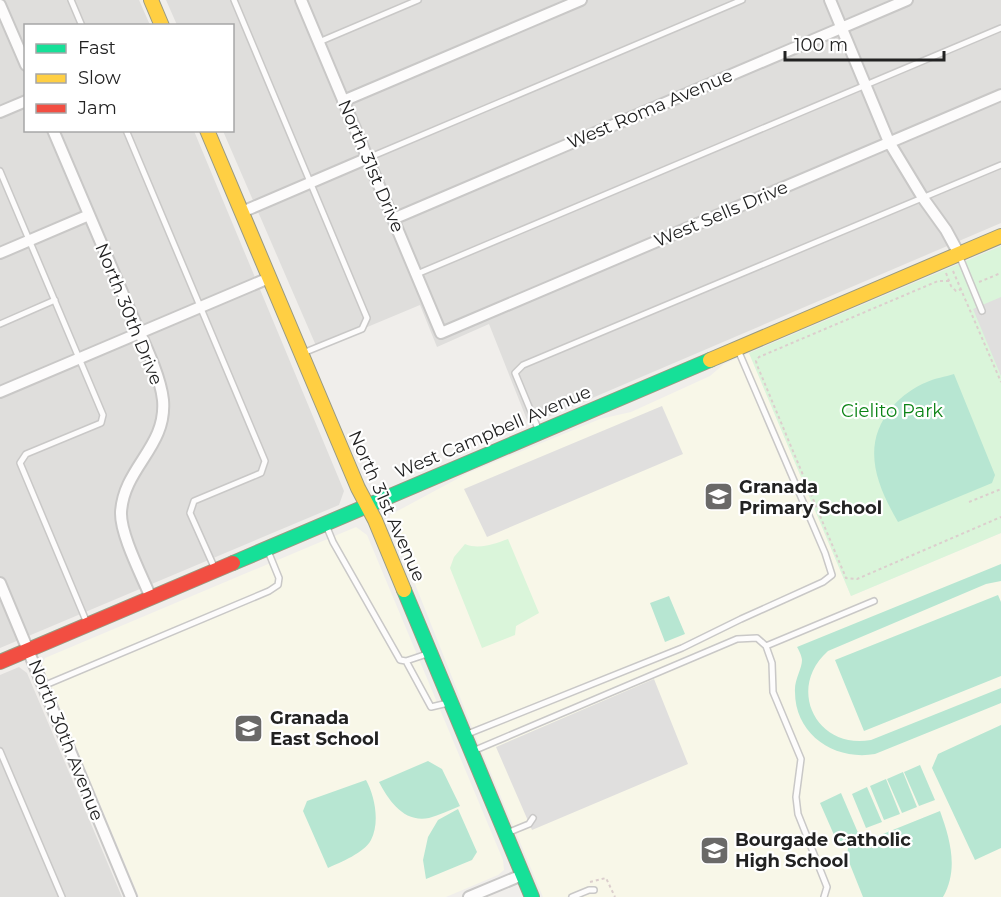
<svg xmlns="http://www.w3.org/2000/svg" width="1001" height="897" font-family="Montserrat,sans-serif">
  <rect width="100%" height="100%" fill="#f0eeeb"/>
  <!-- residential -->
  <path fill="#dfdedc" d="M0 0H139L150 25 26 26V130L194 131 344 491 339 505 0 648Z
    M166 0H1001V223L529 425 489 324 437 347 420 305 317 348 223 131 232 130V26L177 25Z
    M19 667 27 673 122 897H0V675Z"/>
  <!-- education -->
  <path fill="#f8f7e8" d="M749 353 851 596 1001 533V897H543L477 740 390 521V515L468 473 600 419 631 412 710 376 724 364Z
    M356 527 367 535 503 860 504 870 498 875 446 897H139L45 673 42 666 45 658Z"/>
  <!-- park -->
  <path fill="#daf5da" d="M1001 246V533L851 596 749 353Z
    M508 539 539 613 516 626 515 635 482 648 450 568 454 557 465 544C479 550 494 544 508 539Z"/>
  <!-- pitch -->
  <path fill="#b7e6d2" d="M954 374 995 475 992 483 898 522C876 484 860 444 893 406 902 396 914 387 927 382 935 378 945 377 954 374Z
    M1001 564V581L986 584 828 651C786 688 816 750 871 740L1001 688V703L875 754C835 761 795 735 795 692 794 680 802 669 802 660 802 657 799 650 797 647Z
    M998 595 1001 602V676L864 731 835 660Z
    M669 596 685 634 665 642 650 603Z
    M1001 725V848L975 860 932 768 938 754Z
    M428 761 442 769 460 806C450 810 439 815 429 818 404 823 389 801 379 782Z
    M920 765 935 800 919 806 904 772Z
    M903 772 917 807 902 813 887 779Z
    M886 779 900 814 884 820 870 786Z
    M366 780C375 796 380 823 371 840 364 853 341 862 328 868L303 811 307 801Z
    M867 787 882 822 866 828 852 794Z
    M841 793 859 835 838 844 820 803Z
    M458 809 477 852 472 860 426 879 423 860 428 837 438 820Z
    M940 811C950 839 959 869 943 897H863L847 857 848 848Z"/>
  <!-- parking -->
  <path fill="#e0dfde" d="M1001 297V376L973 309Z
    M662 406 683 454 487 537 464 489Z
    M654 679 688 764 532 830 496 747Z"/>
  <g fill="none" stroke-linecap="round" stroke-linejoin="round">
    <defs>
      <path id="lane" d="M71 0 82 26
        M234 0 367 318 362 329 303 353
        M319 42 418 0
        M126 130 265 461 261 473 194 501 190 513 215 569
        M368 158 742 0
        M0 171 103 415 101 423 26 454 20 463 87 623
        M959 255 982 311
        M417 274 1001 28
        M0 324 55 300
        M539 431 515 373 523 365 1001 165
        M326 525 333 542 400 660 406 661 430 653
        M766 646 874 601
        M406 661 431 707 448 703
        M43 686 269 591 278 585 279 578 268 551
        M465 735 682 648 741 619 823 582 832 575 825 553 738 350
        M0 751 62 897
        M473 751 737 639 757 638 766 646 772 663 773 692 801 759 796 797 798 814 827 887 824 897
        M507 833 529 824 533 818
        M572 897 589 890H594"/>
      <path id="street" d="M301 0 441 333 1001 95
        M830 0 889 142 923 198 946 230 959 254
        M0 5 26 65
        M343 101 581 0
        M0 112 26 101
        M53 130C78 189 103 248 128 306 139 333 160 372 163 400 167 447 124 467 121 512 120 534 142 576 151 598
        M242 212 368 158
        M393 219 907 0
        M0 253 89 215
        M0 392 269 278
        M0 583 131 897
        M469 897 522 875"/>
      <path id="fast" d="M233 563 710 360
        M404 590 532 897"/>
      <path id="slow" d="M151 0 162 26
        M207 130 358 488 375 520 404 590
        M710 360 1001 236"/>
      <path id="jam" d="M0 662 233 563"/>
    </defs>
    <!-- lane casing -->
    <use href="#lane" stroke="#c9c8c7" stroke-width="8"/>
    <!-- street casing -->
    <use href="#street" stroke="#c9c8c7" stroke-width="14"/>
    <!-- fast casing -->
    <use href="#fast" stroke="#999a82" stroke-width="16"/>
    <!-- slow casing -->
    <use href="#slow" stroke="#999a82" stroke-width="16"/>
    <!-- jam casing -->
    <use href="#jam" stroke="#999a82" stroke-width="16"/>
    <!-- path -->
    <path stroke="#dccecd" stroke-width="2" stroke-dasharray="3 3" stroke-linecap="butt" d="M953 271 1001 382
      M946 273 951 286 956 291 962 289
      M949 281H938L759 357 756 361 757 365 846 578 857 579 1001 517
      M979 282 1001 273
      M969 502 1001 489
      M590 882 606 878 615 897"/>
    <!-- lane -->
    <use href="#lane" stroke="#fdfcfc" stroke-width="5"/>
    <!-- street -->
    <use href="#street" stroke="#fdfcfc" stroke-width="10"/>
    <!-- fast -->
    <use href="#fast" stroke="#16e098" stroke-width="14"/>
    <!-- slow -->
    <use href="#slow" stroke="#ffcf43" stroke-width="14"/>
    <!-- jam -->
    <use href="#jam" stroke="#f24e42" stroke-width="14"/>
  </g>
  <!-- icons -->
  <defs>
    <symbol id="school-square" viewBox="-11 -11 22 22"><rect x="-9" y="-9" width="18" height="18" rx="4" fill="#6a6968" stroke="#fff"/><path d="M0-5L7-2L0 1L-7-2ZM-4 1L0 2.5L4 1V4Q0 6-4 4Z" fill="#fff"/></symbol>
  </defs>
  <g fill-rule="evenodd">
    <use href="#school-square" x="702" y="480" width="33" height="33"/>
    <use href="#school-square" x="232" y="712" width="33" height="33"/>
    <use href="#school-square" x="698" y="834" width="33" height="33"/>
  </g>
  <g text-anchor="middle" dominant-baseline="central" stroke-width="4.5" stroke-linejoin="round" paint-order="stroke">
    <!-- street labels -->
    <g font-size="18" fill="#222" stroke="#fff">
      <text transform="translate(650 109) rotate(-23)">West Roma Avenue</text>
      <text transform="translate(371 166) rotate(67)">North 31st Drive</text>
      <text transform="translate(721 214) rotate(-23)">West Sells Drive</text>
      <text transform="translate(129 314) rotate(68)">North 30th Drive</text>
      <text transform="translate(493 432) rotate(-23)">West Campbell Avenue</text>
      <text transform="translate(387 506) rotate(66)">North 31st Avenue</text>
      <text transform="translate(66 740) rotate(68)">North 30th Avenue</text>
    </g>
    <!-- park labels -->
    <g font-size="18" fill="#0c8416" stroke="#fff">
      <text x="892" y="411">Cielito Park</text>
    </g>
    <!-- poi labels -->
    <g font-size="18" font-weight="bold" fill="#222" stroke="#fff" text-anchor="start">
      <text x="739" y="487">Granada<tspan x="739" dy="21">Primary School</tspan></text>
      <text x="270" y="718">Granada<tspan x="270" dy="21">East School</tspan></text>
      <text x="735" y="840">Bourgade Catholic<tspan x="735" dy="21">High School</tspan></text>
    </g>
  </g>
  <!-- legend -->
  <rect x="24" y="24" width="210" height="108" fill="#ffffff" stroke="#a7a7a7" stroke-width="1.5"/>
  <rect x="36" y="44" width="30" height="9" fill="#16e098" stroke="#a7a7a7" stroke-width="1.5"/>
  <text x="78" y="54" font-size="18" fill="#222222">Fast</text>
  <rect x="36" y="74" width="30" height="9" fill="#ffcf43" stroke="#a7a7a7" stroke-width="1.5"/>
  <text x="78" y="84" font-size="18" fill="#222222">Slow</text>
  <rect x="36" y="104" width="30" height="9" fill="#f24e42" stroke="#a7a7a7" stroke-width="1.5"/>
  <text x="78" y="114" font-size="18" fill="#222222">Jam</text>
  <!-- scale -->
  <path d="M785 51v9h159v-9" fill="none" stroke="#222222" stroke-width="3"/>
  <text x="794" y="51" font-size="18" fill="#222222" stroke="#ffffff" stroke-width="4.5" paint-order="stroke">100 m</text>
</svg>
